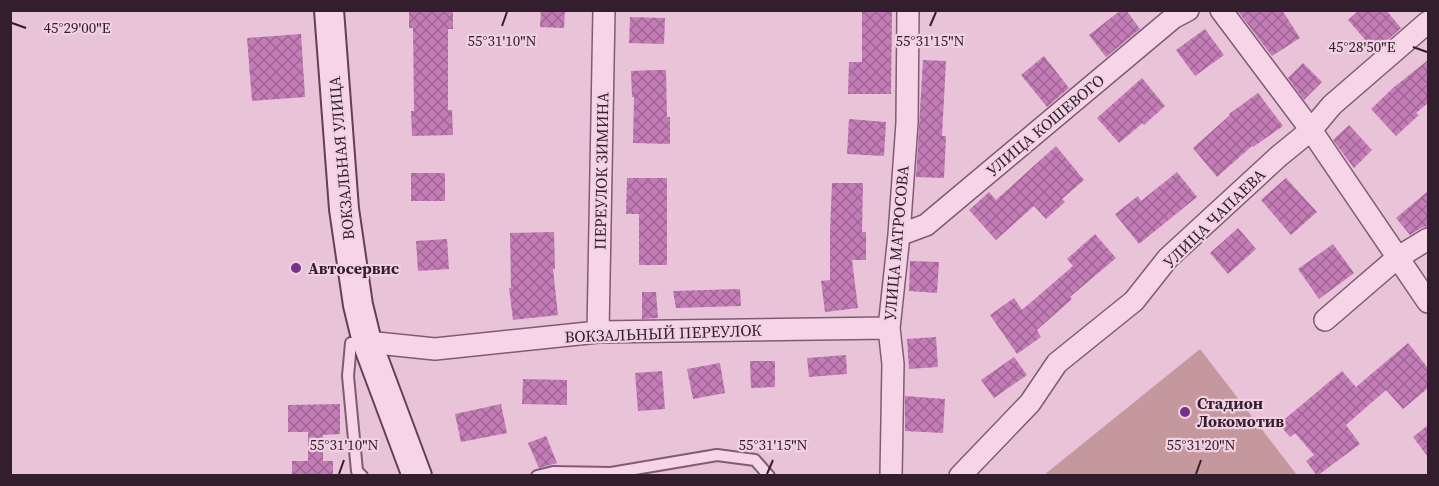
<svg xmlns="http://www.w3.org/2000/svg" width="1439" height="486" font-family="'Source Serif 4',serif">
  <defs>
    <pattern id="building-cross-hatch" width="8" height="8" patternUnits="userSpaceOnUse" patternTransform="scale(1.5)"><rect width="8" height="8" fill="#c37cb6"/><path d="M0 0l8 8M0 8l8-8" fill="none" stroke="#9f6594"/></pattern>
  </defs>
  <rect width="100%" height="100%" fill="#e9c3d7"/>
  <!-- pitch -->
  <path fill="#c5989d" d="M1200 349 1297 475H1044Z"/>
  <!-- building -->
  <path fill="url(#building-cross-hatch)" d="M409 10H453V29H448V110H452L453 135 412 136 411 111H414L413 28H409Z
    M541 10H565L564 28 540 27Z
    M862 10H892L891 94H848L849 62H862Z
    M1121 10H1126L1140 29 1106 57 1089 35Z
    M1237 10H1282L1300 38 1272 56Z
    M1359 10H1386L1401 28 1375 51 1348 20Z
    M630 17 665 18 664 44 629 43Z
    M1205 29 1224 55 1195 76 1176 50Z
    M301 34 305 97 252 101 247 38Z
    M1044 56 1069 88 1047 107 1021 75Z
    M923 60 946 61 942 136H946L944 178 916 177Z
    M1428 60V103L1416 113 1419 115 1396 136 1371 109 1393 88Z
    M1303 63 1322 82 1304 100 1288 78Z
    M657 70H666L667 117H670V144L633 143 634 97H632L631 71Z
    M1142 78 1165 106 1144 125 1143 123 1119 143 1097 118Z
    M1258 93 1283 126 1253 147 1252 146 1217 177 1193 148 1230 115 1229 114Z
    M849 119 886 122 884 156 847 154Z
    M1349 125 1372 150 1354 168 1333 140Z
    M1056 146 1084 180 1062 199 1065 202 1046 219 1034 206 996 240 969 210 989 192 996 200Z
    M1177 172 1197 197 1139 244 1115 214 1138 196 1141 201Z
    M411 173H445V201H411Z
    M627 178H667V265H639V214H626Z
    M1286 178 1317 212 1291 235 1261 200Z
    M832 183H863L862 232H866V260H852L858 308 825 312 821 281 830 280V232Z
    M1428 191V226L1421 228 1410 235 1396 218Z
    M1238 228 1256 249 1228 274 1210 253Z
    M554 232 555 269H553L558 315 513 320 509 288H511L510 233Z
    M1095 234 1116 258 1070 297 1072 299 1037 330 1041 337 1017 354 990 315 1014 298 1022 310 1073 266 1067 259Z
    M447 239 449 269 418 271 416 241Z
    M1333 244 1354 273 1319 299 1298 269Z
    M910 261 939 262 937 293 909 291Z
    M740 289 741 306 676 308 673 291Z
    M642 292H656L658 318 642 319Z
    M936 337 938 367 909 369 907 339Z
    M1408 343 1428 368V388L1403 409 1386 390 1346 425 1360 444 1317 476 1306 461 1314 455 1295 433 1290 437 1279 424 1342 371 1356 387Z
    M846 355 847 374 809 377 807 358Z
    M1014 357 1027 375 994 398 981 380Z
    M750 361H775V387L751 388Z
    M720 363 725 393 693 399 687 369Z
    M662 371 665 409 638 411 635 373Z
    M523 379 567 380V405L522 404Z
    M905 396 945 399 943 433 905 431Z
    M340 404V434L323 435V461H333V476H292V461H308V432H288V405Z
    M501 404 507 433 461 442 455 414Z
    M1428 425V457L1413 437Z
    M546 436 557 463 539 468 528 443Z"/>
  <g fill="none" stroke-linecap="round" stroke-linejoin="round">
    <defs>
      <path id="lane" d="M362 476 357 471 348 376 351 343 367 342
        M537 476 553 472 611 473 717 455 755 460 769 476"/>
      <path id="street" d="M1221 10 1311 130 1428 302
        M899 235 926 225 1173 18 1188 10
        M1325 320 1397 258 1428 239
        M598 332 604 10
        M367 342 435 349 598 332 889 328
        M891 476 893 364 889 328 899 235 907 123 908 10
        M960 476 1030 403 1057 363 1134 301 1168 258 1279 156 1311 130 1332 105 1428 22"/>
      <path id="secondary" d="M329 10 344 209 358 305 367 342 417 476"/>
    </defs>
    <!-- lane casing -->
    <use href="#lane" stroke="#815b76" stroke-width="14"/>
    <!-- street casing -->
    <use href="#street" stroke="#815b76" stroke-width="24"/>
    <!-- secondary casing -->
    <use href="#secondary" stroke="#633f59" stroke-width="32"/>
    <!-- lane -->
    <use href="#lane" stroke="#f5d5e6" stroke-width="10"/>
    <!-- street -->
    <use href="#street" stroke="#f5d5e6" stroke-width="21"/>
    <!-- secondary -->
    <use href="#secondary" stroke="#f5d5e6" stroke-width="28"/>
  </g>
  <!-- ticks -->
  <path fill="none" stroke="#321e2d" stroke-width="2" d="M12 23 26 28M502 26 507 12M930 26 936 12M1413 47 1427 52M339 474 344 460M767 474 773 460M1196 474 1201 460"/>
  <!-- markers -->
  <g fill="#743289" stroke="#f1d1e2" stroke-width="2">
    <circle cx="296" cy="268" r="6"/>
    <circle cx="1185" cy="412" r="6"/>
  </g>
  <g text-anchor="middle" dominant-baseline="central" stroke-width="4.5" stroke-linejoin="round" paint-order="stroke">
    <!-- street labels -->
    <g font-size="16" fill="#321e2d" stroke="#f1d1e2">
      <text transform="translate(1045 125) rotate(-40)">УЛИЦА КОШЕВОГО</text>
      <text transform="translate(341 158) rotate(-95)">ВОКЗАЛЬНАЯ УЛИЦА</text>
      <text transform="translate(601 171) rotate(-89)">ПЕРЕУЛОК ЗИМИНА</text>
      <text transform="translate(1214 218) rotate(-44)">УЛИЦА ЧАПАЕВА</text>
      <text transform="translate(896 243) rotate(-85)">УЛИЦА МАТРОСОВА</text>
      <text transform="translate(663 333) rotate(-2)">ВОКЗАЛЬНЫЙ ПЕРЕУЛОК</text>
    </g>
    <!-- poi labels -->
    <g font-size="16" font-weight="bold" fill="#321e2d" stroke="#f1d1e2" text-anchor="start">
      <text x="308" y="268">Автосервис</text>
      <text x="1197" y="403">Стадион<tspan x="1197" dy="18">Локомотив</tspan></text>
    </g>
  </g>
  <g font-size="15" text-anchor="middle" fill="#321e2d" stroke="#f1d1e2" stroke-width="4.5" stroke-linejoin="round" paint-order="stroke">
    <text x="77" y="33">45°29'00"E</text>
    <text x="502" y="46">55°31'10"N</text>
    <text x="930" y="46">55°31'15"N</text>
    <text x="1362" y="52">45°28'50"E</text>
    <text x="344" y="450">55°31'10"N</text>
    <text x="773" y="450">55°31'15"N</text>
    <text x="1201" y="450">55°31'20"N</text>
  </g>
  <!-- border -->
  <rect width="1439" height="486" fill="none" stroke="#321e2d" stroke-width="24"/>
</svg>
